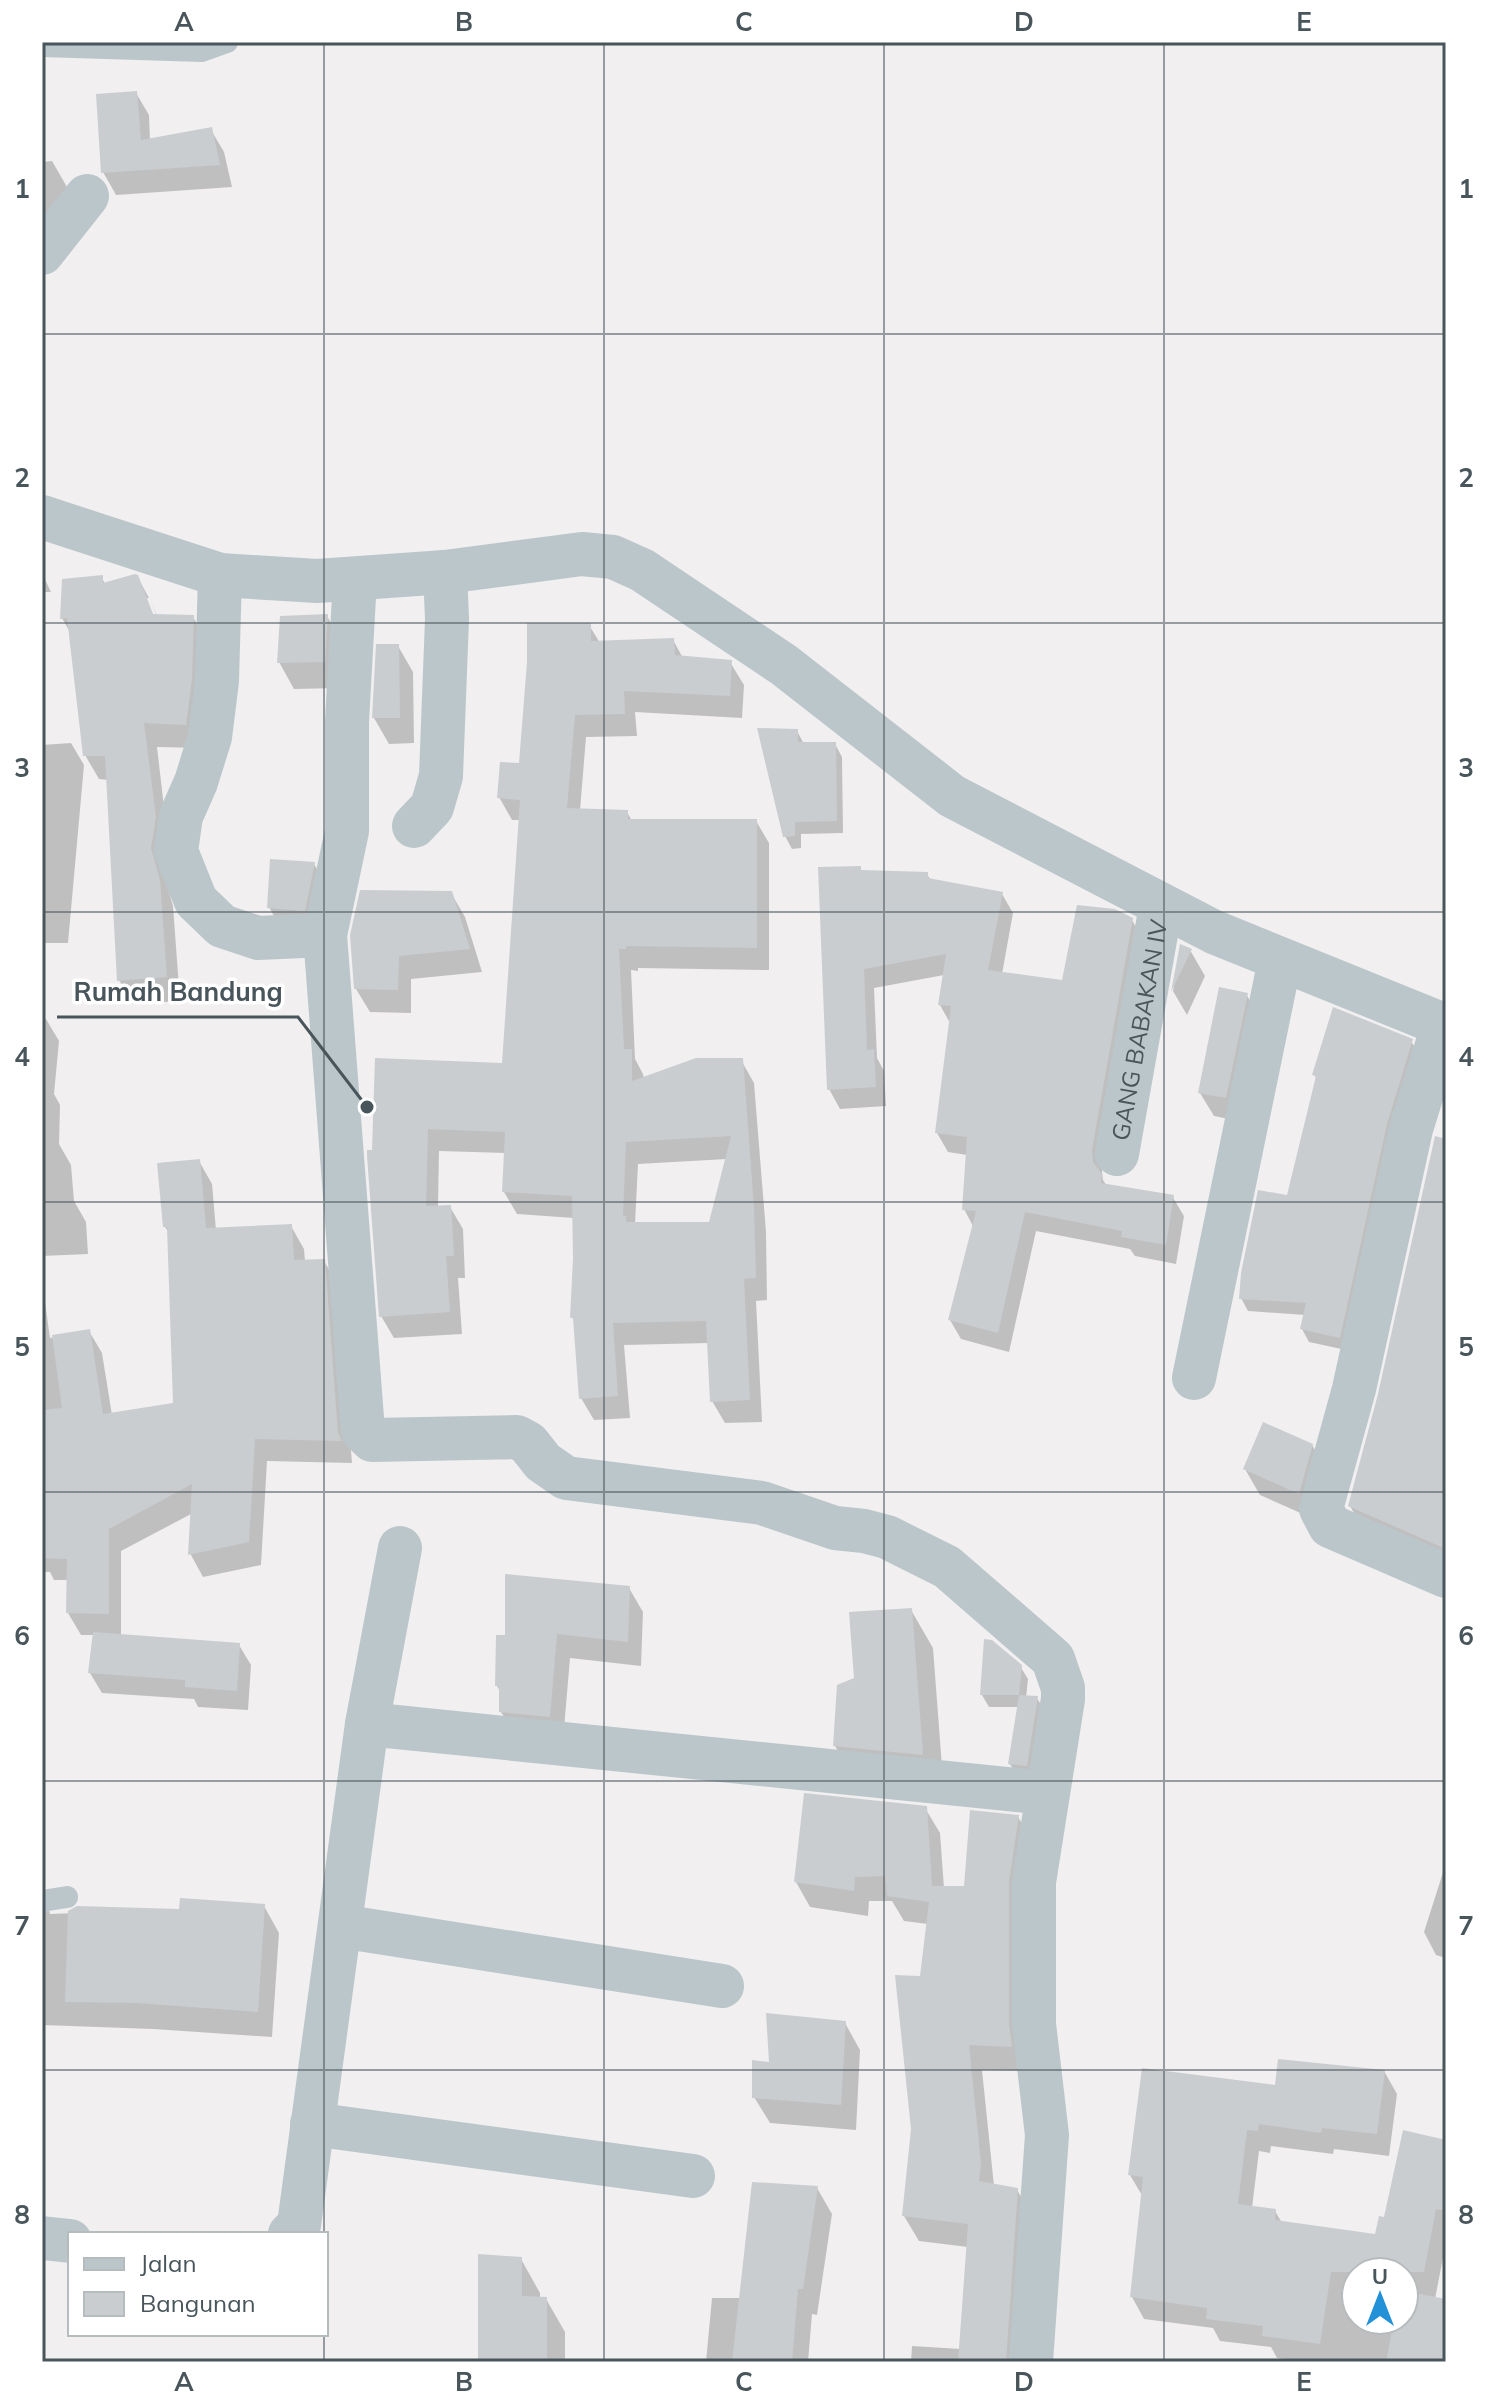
<svg xmlns="http://www.w3.org/2000/svg" width="1488" height="2404" font-family="Mulish,sans-serif">
  <rect width="100%" height="100%" fill="#f1efef"/>
  <!-- shadow -->
  <path fill="#0003" fill-rule="evenodd" d="M136 93 149 115 150 140 211 130 224 152 232 187 116 195 103 172Z
    M52 161 67 187 42 237V162Z
    M42 573 51 592H42Z
    M137 576 149 598H145L155 624 159 622 150 599 157 616 193 617 207 641 199 748 157 747 168 842 164 874 173 906 180 1001 133 1004 119 980 108 780 99 779 85 755 71 634 62 618 102 578 105 584Z
    M327 616 342 642 339 688 294 689 279 662Z
    M589 625 600 643 673 640 683 658 730 662 744 685 742 718 635 712 637 736 586 737 580 811 627 812 632 821H756L769 843V970L638 968V971L631 970 635 1059 643 1074 644 1079 741 1060 754 1083 766 1232 767 1300 756 1301 762 1422 725 1423 712 1401 709 1343 624 1345 630 1418 594 1420 581 1398 576 1324 572 1317 574 1218 517 1214 504 1192 506 1153 439 1151 438 1207H450L463 1229 465 1278H458L462 1334 394 1338 381 1316 374 1152 504 1065 521 820H512L499 797 521 766ZM727 1159 711 1224H635L638 1164Z
    M398 646 413 672 414 743 389 744 374 718Z
    M797 731 804 744H835L842 757 843 833 801 834V848L792 849 785 836Z
    M71 743 84 765 68 943H42V745Z
    M314 864 329 890 319 936 284 934 269 907Z
    M860 868 862 872 927 874 931 881 1002 894 1013 913 1002 974 1063 982 1132 920 1143 940 1102 1171 1103 1180 1107 1186 1172 1196 1184 1216 1176 1264 1135 1256 1130 1249 1036 1231 1009 1352 961 1339 950 1320 974 1228 964 1209 967 1155 948 1152 937 1133 950 1023 940 1005 944 975 874 988 877 1058 884 1071 886 1106 840 1109 829 1089Z
    M451 893 465 917 482 972 411 979V1013L370 1012 356 989Z
    M1181 947 1190 950 1205 976 1187 1015 1173 991Z
    M1246 994 1260 1018 1239 1121 1214 1116 1200 1093Z
    M42 1018 46 1019 59 1041 54 1094 60 1105 59 1144 71 1165 74 1201 86 1222 88 1254 42 1256Z
    M1411 1041 1419 1054 1346 1350 1309 1342 1302 1329 1305 1315 1248 1311 1241 1298 1289 1197 1317 1080 1314 1074Z
    M1446 1141V1563L1362 1527 1350 1506Z
    M199 1161 212 1184 216 1230 291 1226 304 1249 305 1261H324L337 1283 352 1463 267 1461 261 1565 203 1577 191 1555 193 1513 121 1551V1636L239 1645 251 1665 248 1710 198 1707 194 1699 102 1693 90 1673 94 1635H81L68 1613 69 1580H54L50 1572H42V1281L50 1338 89 1331 102 1353 112 1415 175 1405 169 1233 165 1227Z
    M1312 1445 1327 1472 1314 1519 1260 1495 1245 1469Z
    M629 1588 643 1612 641 1666 570 1658 563 1741 516 1736 501 1712V1693L497 1686 507 1637Z
    M911 1610 933 1648 944 1793 858 1784 835 1746 856 1679Z
    M1020 1666 1028 1679 1026 1698H1037L1049 1719 1038 1786 1022 1784 1010 1764 1019 1707H989L982 1695Z
    M925 1808 940 1833 944 1888H966L1018 1817 1033 1842 1025 2071 982 2070 994 2186 1017 2190 1032 2215 1021 2362H911L912 2346 961 2349 968 2247 919 2241 904 2216 913 2129 922 1978 928 1924 904 1921 892 1901H869L868 1916 810 1907 796 1882Z
    M1446 1863V1958L1436 1955 1424 1932Z
    M42 1883 50 1914 264 1906 279 1933 272 2037 153 2029 42 2025Z
    M845 2023 860 2050 856 2130 770 2123 754 2097 771 2064Z
    M1384 2071 1397 2094 1389 2156 1334 2149 1333 2154 1271 2146 1270 2153 1259 2151 1252 2208 1275 2211 1282 2223 1377 2236 1385 2219 1446 2142V2242L1435 2299 1446 2302V2362H1307L1277 2358 1271 2347 1220 2341 1213 2328 1144 2319 1132 2297 1143 2197 1130 2175 1277 2087ZM1356 2272H1404V2320H1356Z
    M817 2188 832 2214 817 2315 812 2314 808 2362H706L712 2298H741Z
    M521 2259 540 2293V2299H546L565 2332V2362H480Z"/>
  <!-- building -->
  <path fill="#c9cdd0" fill-rule="evenodd" d="M137 91 141 140 212 127 220 165 101 173 96 94Z
    M135 574 138 575 153 614 194 615 192 679 186 725 144 723 156 817 151 848 160 880 167 977 117 981 105 756H83L67 618 60 619 62 579 103 575V583Z
    M328 614 325 662 277 663 280 616Z
    M527 623H591V641L674 638 675 655 732 660 730 696 624 691 625 714 575 715 567 808 628 810V819H757V948L626 946V949H619L624 1049H632V1081L696 1058H743L754 1208 756 1278 744 1279 750 1400 710 1402 706 1321 613 1323 618 1396 579 1399 573 1318H570L573 1259 572 1196 502 1192 505 1132 428 1129 426 1206 451 1205 454 1256H446L450 1312 379 1317 367 1156V1150H372L375 1058 502 1063 520 800 497 798 500 762 519 763 527 662ZM731 1136 709 1222H626V1216H623L626 1142Z
    M376 644H399L400 718H372Z
    M757 728 798 729V742H836L837 821 795 822V836L783 837Z
    M270 859 315 862 305 911 267 908Z
    M861 866V870L928 872V878L1003 892 988 970 1062 980 1077 905 1115 909 1133 918 1092 1150 1093 1162 1102 1174 1101 1183 1174 1195 1166 1245 1121 1237 1122 1231 1025 1212 998 1333 948 1320 976 1211 962 1210 967 1137 935 1133 951 1006 938 1005 946 954 864 969 867 1050 874 1049 876 1087 827 1090 818 867Z
    M360 890 452 891 470 949 399 956 398 990 354 989 350 935Z
    M1180 944 1192 949 1171 992Z
    M1219 987 1248 993 1226 1098 1198 1093Z
    M1333 1007 1413 1039 1387 1124 1340 1338 1300 1329 1306 1303 1239 1299 1241 1273 1258 1190 1287 1195 1316 1076 1312 1075Z
    M1435 1136 1446 1139V1549L1348 1506 1378 1394Z
    M200 1159 206 1228 292 1224 294 1260 325 1259 338 1433 342 1441 255 1439 249 1542 188 1555 192 1484 109 1529V1614L66 1613 67 1559 42 1558V1410L62 1408 52 1335 90 1329 103 1414 173 1403 167 1227H163L157 1163Z
    M1263 1422 1313 1444 1299 1494 1243 1469Z
    M505 1574 630 1586 628 1642 557 1634 550 1717 499 1712V1686H495L496 1635H505Z
    M912 1608 923 1755 833 1746 837 1685 854 1678 849 1612Z
    M93 1632 240 1643 237 1691 185 1687V1680L88 1673Z
    M984 1639 992 1640 1022 1665 1019 1695H980Z
    M1019 1695 1038 1696 1027 1766 1008 1764Z
    M804 1793 927 1806 932 1886H964L970 1810 1019 1815 1009 1882V2024L1012 2047 969 2045 981 2164 979 2181 1018 2188 1006 2362H958L968 2224 902 2216 911 2129 895 1975 920 1976 929 1902 887 1896 885 1876 855 1877 854 1891 794 1882Z
    M180 1898 265 1904 258 2012 137 2003 65 2002 68 1911 77 1906 179 1909Z
    M766 2013 846 2021 841 2105 752 2098V2060L769 2062Z
    M1278 2059 1385 2070 1377 2134 1322 2128 1321 2133 1259 2124 1258 2131 1247 2130 1238 2204 1276 2209 1275 2220 1375 2234 1379 2216 1384 2217 1403 2130 1446 2140V2211L1436 2209 1424 2272H1331L1320 2344 1262 2336 1263 2326 1206 2319 1207 2308 1130 2297 1143 2177 1128 2175 1142 2068 1275 2085Z
    M752 2182 818 2186 803 2289H798L792 2362H732Z
    M478 2254 522 2257V2296L547 2297V2362H478Z
    M1404 2291 1446 2299V2362H1386L1394 2320H1404Z"/>
  <g fill="none" stroke-linecap="round" stroke-linejoin="round">
    <!-- service -->
    <path stroke="#bbc6cb" stroke-width="22" d="M42 46 202 51 227 42
      M42 1901 67 1897"/>
    <!-- minor -->
    <g stroke="#bbc6cb" stroke-width="44">
      <path d="M42 253 87 196"/>
      <path d="M42 517 220 575 317 581 445 572 582 554 613 557 642 570 784 665 952 796 1214 932 1446 1026"/>
      <path d="M220 575 217 681 210 737 196 782 181 816 176 851 196 901 222 926 258 938 325 935"/>
      <path d="M355 579 347 721V831L325 935 363 1431 372 1440 517 1437 528 1443 543 1462 566 1478 762 1503 835 1528 864 1531 887 1537 947 1567 1053 1659 1063 1688V1699L1034 1882V2024L1047 2135 1031 2362"/>
      <path d="M414 826 432 807 441 776 447 619 445 572"/>
      <path d="M1443 1026 1411 1129 1354 1389 1321 1509 1330 1526 1446 1576"/>
      <path id="s1" d="M1117 1154 1161 906"/>
      <path d="M1194 1378 1280 960"/>
      <path d="M367 1724 1047 1793"/>
      <path d="M340 1926 722 1986"/>
      <path d="M312 2124 693 2176"/>
      <path d="M290 2234 299 2225 367 1724 400 1548"/>
      <path d="M42 2238 70 2241"/>
    </g>
  </g>
  <!-- grid -->
  <path fill="none" stroke="#48555b" stroke-width="2" stroke-opacity="0.55" d="M324 42V2234M604 42V2362M884 42V2362M1164 42V2362M42 334H1446M42 623H1446M42 912H1446M42 1202H1446M42 1492H1446M42 1781H1446M42 2070H1446M324 2334V2362"/>
  <g text-anchor="middle" dominant-baseline="central" stroke-width="7" stroke-linejoin="round" paint-order="stroke">
    <!-- street labels -->
    <g font-size="24" fill="#48555b" stroke="#fff">
      <text stroke="none"><textPath href="#s1" startOffset="126">GANG BABAKAN IV</textPath></text>
    </g>
  </g>
  <!-- callouts -->
  <path fill="none" stroke="#48555b" stroke-width="3" d="M367 1107L298 1017H57"/>
  <circle fill="#48555b" stroke="#fff" stroke-width="3" cx="367" cy="1107" r="8"/>
  <g font-size="26" text-anchor="middle" font-weight="bold" fill="#48555b" stroke="#fff" stroke-width="7" stroke-linejoin="round" paint-order="stroke">
    <text x="178" y="1001">Rumah Bandung</text>
  </g>
  <!-- border -->
  <rect width="1488" height="2404" fill="none" stroke="#ffffff" stroke-width="88"/>
  <!-- legend -->
  <rect x="68" y="2232" width="260" height="104" fill="#ffffff" stroke="#b6bbbd" stroke-width="2"/>
  <rect x="84" y="2258" width="40" height="12" fill="#bbc6cb" stroke="#b6bbbd" stroke-width="2"/>
  <text x="140" y="2272" font-size="24" fill="#48555b">Jalan</text>
  <rect x="84" y="2292" width="40" height="24" fill="#c9cdd0" stroke="#b6bbbd" stroke-width="2"/>
  <text x="140" y="2312" font-size="24" fill="#48555b">Bangunan</text>
  <!-- north arrow -->
  <g transform="translate(1380 2296)"><circle r="38" fill="#ffffff" stroke="#b6bbbd" stroke-width="2"/>
  <path d="M0-6L14 30L0 20L-14 30Z" fill="#2291d8"/>
  <text y="-12" font-size="22" font-weight="bold" text-anchor="middle" fill="#48555b">U</text>
  </g>
  <rect x="44" y="44" width="1400" height="2316" fill="none" stroke="#48555b" stroke-width="3"/>
  <g font-size="26" text-anchor="middle" font-weight="bold" fill="#48555b">
    <text x="184" y="31">A</text>
    <text x="464" y="31">B</text>
    <text x="744" y="31">C</text>
    <text x="1024" y="31">D</text>
    <text x="1304" y="31">E</text>
    <text x="22" y="198">1</text>
    <text x="1466" y="198">1</text>
    <text x="22" y="487">2</text>
    <text x="1466" y="487">2</text>
    <text x="22" y="777">3</text>
    <text x="1466" y="777">3</text>
    <text x="22" y="1066">4</text>
    <text x="1466" y="1066">4</text>
    <text x="22" y="1356">5</text>
    <text x="1466" y="1356">5</text>
    <text x="22" y="1645">6</text>
    <text x="1466" y="1645">6</text>
    <text x="22" y="1935">7</text>
    <text x="1466" y="1935">7</text>
    <text x="22" y="2224">8</text>
    <text x="1466" y="2224">8</text>
    <text x="184" y="2391">A</text>
    <text x="464" y="2391">B</text>
    <text x="744" y="2391">C</text>
    <text x="1024" y="2391">D</text>
    <text x="1304" y="2391">E</text>
  </g>
</svg>
